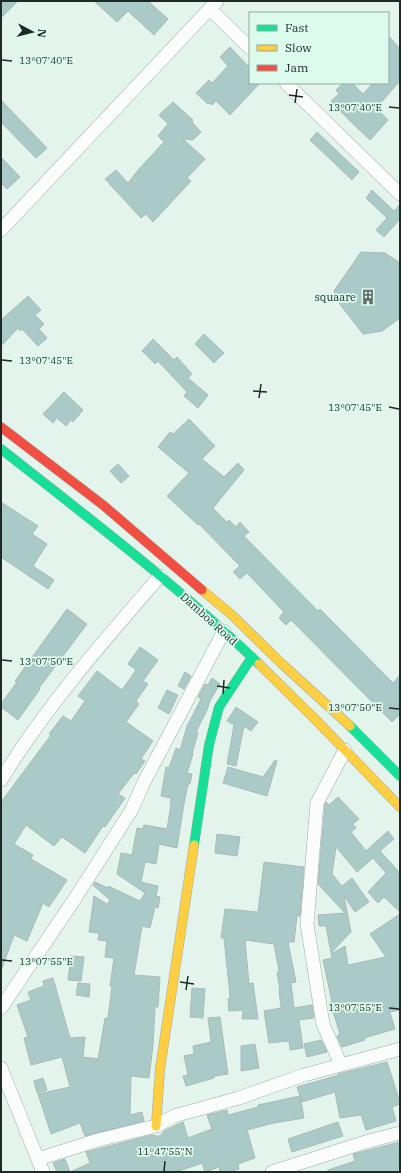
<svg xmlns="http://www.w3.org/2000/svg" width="401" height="1173" font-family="'IBM Plex Serif',serif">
  <rect width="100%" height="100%" fill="#e3f4ec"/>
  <!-- building -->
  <path fill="#a9cac7" stroke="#acbab7" d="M1 1H18L1 18Z
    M94 1H148L168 19 154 35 128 11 117 22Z
    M388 35 400 49V81L376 108 388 120 370 140 347 118 331 101 339 94 336 90 343 83H352L363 94 373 83H388Z
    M230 47 250 68V83H260L230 115 216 101 212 105 209 103 208 104 196 93 209 80 212 83 228 66 220 57Z
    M1 100 47 148 36 158 1 122Z
    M173 102 193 120 192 122 201 132 193 140 183 139 205 159 187 178 191 181 153 222 146 214 141 218 105 179 116 170 128 183 139 169 164 142 158 136 168 124 159 115Z
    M317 132 359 172 352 180 310 140Z
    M1 157 20 177 7 189 1 183Z
    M372 190 394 211 400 204V219L384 237 376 230 387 218 366 198Z
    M361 252 385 253 400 263V318L382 331 363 334 339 303 334 291Z
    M28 296 41 310 35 315 44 324 39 329 47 338 38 346 22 329 20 331 18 328 1 346V320Z
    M204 334 224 353 214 363 195 344Z
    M153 339 174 360 177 357 192 374 188 378 208 395 198 408 184 396 187 392 158 361 155 364 142 351Z
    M64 392 83 410 73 422 71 420 66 426 57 418 53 423 43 414Z
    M189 419 215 446 202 459 224 477 238 463 244 470 213 508 227 522 229 520 236 527 240 522 249 532 244 536 318 611 320 609 393 683 400 675V714L392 722 291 620 286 625 279 618 284 612 247 573 240 579 233 572 240 566 199 524 198 525 167 496 189 473 158 447 170 432 173 434Z
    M118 464 129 476 121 483 110 471Z
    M1 502 38 526 32 534 47 544 33 566 54 580 48 589 1 557Z
    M67 609 87 624 39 688 40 689 18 720 1 707V704L17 682 15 681Z
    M140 647 158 660 143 681 148 684 136 701 139 704 126 722 153 741 141 759 145 761 136 774 134 773 118 794 125 798 105 827 103 826 85 853 62 837 54 846 26 825 14 844 33 855 31 859 67 880 49 907 43 903 27 941 14 935 2 968H1V802L51 735 49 734 63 716 71 721 85 701 78 696 97 671 122 690 136 670 128 664Z
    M185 672 191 676 184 689 178 686Z
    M212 678 220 684 210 701 207 710 196 732 198 733 192 754H193L187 773 192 774 190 784H188L184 804 177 848 159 844 156 864 145 862 141 882 158 886 156 896 160 897 158 908 155 907 150 928 142 926 134 975 160 977 158 1007H155L153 1045 149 1078 131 1076 130 1115 142 1112 144 1121 85 1136 80 1123 51 1134 38 1094 70 1087 62 1057 31 1065 24 1038 28 1037 17 1005 31 1000 28 992 44 986 43 981 53 978 70 1038 85 1037 83 1057 98 1059 105 1018H108L112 986H110L114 958 105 957 107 941 98 940 99 933 89 932 94 896 107 904 110 900 93 885 95 882 108 888V886L140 901 145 893 117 874 121 853 132 855 137 828 143 829 144 825 167 829 171 805H170L171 798 161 796 166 767 169 768 176 748 180 750 187 726 201 699 198 697 205 684 208 685Z
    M167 690 178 695 169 714 158 708Z
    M236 707 258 722 251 731 244 726 236 766 227 764 234 725 227 721Z
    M275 760 277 761 267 796 223 783 228 767 263 777Z
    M338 797 359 819 353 824 356 828 351 832 366 851 388 831 394 839 380 851 400 873V912L384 897 378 903 368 892 386 873 373 858 357 872 336 847 332 874 342 886 352 878 369 902 355 912 344 896 351 932 331 953 326 926H319L318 915 345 913 318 884 325 805 326 802 329 805Z
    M217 834 240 837 237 856 215 853Z
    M264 862 304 867 300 916H297L294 942H288L296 982 291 983 294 1008 312 1005 314 1018 299 1020 303 1048 290 1050 289 1041 269 1043 264 1011 281 1008 279 991H280L277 972 279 971 274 944 245 940 249 984 253 983 258 1019H242L243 1010 229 1011 228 999H230L229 986 224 938H221L225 909 258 912Z
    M400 914V1010L390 1012 395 1029 364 1038 365 1040 342 1047 337 1036 340 1034 330 1002H332L323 960 332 958 331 954 345 946 348 965 386 957 370 934Z
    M71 956 84 957 81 981 68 980Z
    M78 983 90 984 89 997 76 995Z
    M192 988 205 989 203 1018 190 1017Z
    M220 1017 228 1074 214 1076V1078L186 1086 183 1076 188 1075 184 1056 194 1054 193 1046 211 1042 208 1018Z
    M321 1040 327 1052 307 1057 304 1044Z
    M255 1044 259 1068 241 1071V1046Z
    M387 1062 400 1102V1104L392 1107 396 1121 366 1130 361 1115 340 1118 335 1092 302 1102 297 1087 339 1075 338 1074Z
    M43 1078 47 1090 37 1093 34 1081Z
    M300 1096 304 1118 274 1123 247 1130 255 1158 238 1164 239 1169 228 1172H220L219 1167 205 1172 202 1163 176 1172H57L53 1163 65 1159 70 1172 90 1163 86 1152 152 1135 156 1136H160L165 1130 183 1122 188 1138 212 1129 207 1115 227 1110 228 1115 258 1107V1105Z
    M338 1122 343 1136 292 1152 288 1139Z
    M400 1142V1172H328V1170L355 1161 353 1154Z"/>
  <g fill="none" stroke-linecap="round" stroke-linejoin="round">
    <defs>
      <path id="street" d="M210 9 250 48
        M286 83 400 194
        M1 230 217 1
        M1 780C47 705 103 642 160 576
        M1 1008 74 900 131 811 144 782 224 631
        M341 1065 323 1024 307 924 317 803 345 750
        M1 1068 43 1172
        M38 1159 98 1140 156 1126 174 1116 239 1098 304 1075 400 1049
        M272 1172 369 1141 400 1133"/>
      <path id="fast" d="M1 449C89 518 178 586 259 664
        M350 726 400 776
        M194 845 209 745 219 707 252 657"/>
      <path id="slow" d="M202 590 232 615 281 663 350 726
        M259 664 314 718 400 807
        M156 1126 160 1069 194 845"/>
      <path id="jam" d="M1 427 103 505 202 590"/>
    </defs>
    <!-- street casing -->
    <use href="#street" stroke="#9daaa4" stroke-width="14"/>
    <!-- fast casing -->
    <use href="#fast" stroke="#9daaa4" stroke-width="10"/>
    <!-- slow casing -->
    <use href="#slow" stroke="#9daaa4" stroke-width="10"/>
    <!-- jam casing -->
    <use href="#jam" stroke="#9daaa4" stroke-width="10"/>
    <!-- street -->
    <use href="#street" stroke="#fbfdfc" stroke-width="13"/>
    <!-- fast -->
    <use href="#fast" stroke="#16e098" stroke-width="9"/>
    <!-- slow -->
    <use href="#slow" stroke="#ffcf43" stroke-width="9"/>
    <!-- jam -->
    <use href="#jam" stroke="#f24e42" stroke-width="9"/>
  </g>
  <!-- ticks -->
  <path fill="none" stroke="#1f2a26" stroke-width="1.5" d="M2 60 12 61M289 95 303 97M295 103 297 89M389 107 399 108M2 360 12 361M253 391 267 392M259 398 261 384M389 407 399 409M2 660 12 661M217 686 230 688M223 694 224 680M389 708 399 709M2 960 12 961M180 982 194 984M186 990 188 976M389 1008 399 1009M164 1171 165 1161"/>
  <!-- icons -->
  <defs>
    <symbol id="building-bare" viewBox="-9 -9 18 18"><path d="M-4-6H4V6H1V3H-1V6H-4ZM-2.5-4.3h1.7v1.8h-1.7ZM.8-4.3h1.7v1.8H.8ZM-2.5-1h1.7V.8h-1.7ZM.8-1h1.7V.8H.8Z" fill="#64716b" stroke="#dcfbed" stroke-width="2.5" paint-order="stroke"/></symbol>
  </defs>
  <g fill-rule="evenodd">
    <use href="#building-bare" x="357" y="286" width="22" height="22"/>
  </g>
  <g text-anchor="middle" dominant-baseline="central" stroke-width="3.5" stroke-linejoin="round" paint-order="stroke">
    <!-- poi labels -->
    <g font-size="11" fill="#1f2a26" stroke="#dcfbed" text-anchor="end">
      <text x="356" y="297">squaare</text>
    </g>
    <!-- street labels -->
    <g font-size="11" fill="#1f2a26" stroke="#dcfbed">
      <text transform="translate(209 619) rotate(42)">Damboa Road</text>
    </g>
  </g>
  <g font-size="10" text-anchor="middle" fill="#1f2a26" stroke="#dcfbed" stroke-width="3.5" stroke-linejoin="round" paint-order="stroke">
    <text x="46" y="64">13°07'40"E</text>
    <text x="355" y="111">13°07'40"E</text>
    <text x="46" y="364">13°07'45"E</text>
    <text x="355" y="411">13°07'45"E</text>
    <text x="46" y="665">13°07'50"E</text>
    <text x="355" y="711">13°07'50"E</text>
    <text x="46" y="965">13°07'55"E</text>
    <text x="355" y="1011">13°07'55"E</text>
    <text x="165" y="1155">11°47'55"N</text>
  </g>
  <!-- border -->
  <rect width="401" height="1173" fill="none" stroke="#1f2a26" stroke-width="4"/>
  <!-- legend -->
  <rect x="249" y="12" width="140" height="72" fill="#dcfbed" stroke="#90a79d"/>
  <rect x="257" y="25" width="20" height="6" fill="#16e098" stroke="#90a79d"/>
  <text x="285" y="32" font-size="12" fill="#1f2a26">Fast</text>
  <rect x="257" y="45" width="20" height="6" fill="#ffcf43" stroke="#90a79d"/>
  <text x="285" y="52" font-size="12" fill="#1f2a26">Slow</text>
  <rect x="257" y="65" width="20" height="6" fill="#f24e42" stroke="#90a79d"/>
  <text x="285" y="72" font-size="12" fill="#1f2a26">Jam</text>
  <!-- north arrow -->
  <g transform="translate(32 32) rotate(97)" stroke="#dcfbed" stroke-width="3" paint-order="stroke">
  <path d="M0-3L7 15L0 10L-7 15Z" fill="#1f2a26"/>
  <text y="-6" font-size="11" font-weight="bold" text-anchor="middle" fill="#1f2a26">N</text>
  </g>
</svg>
